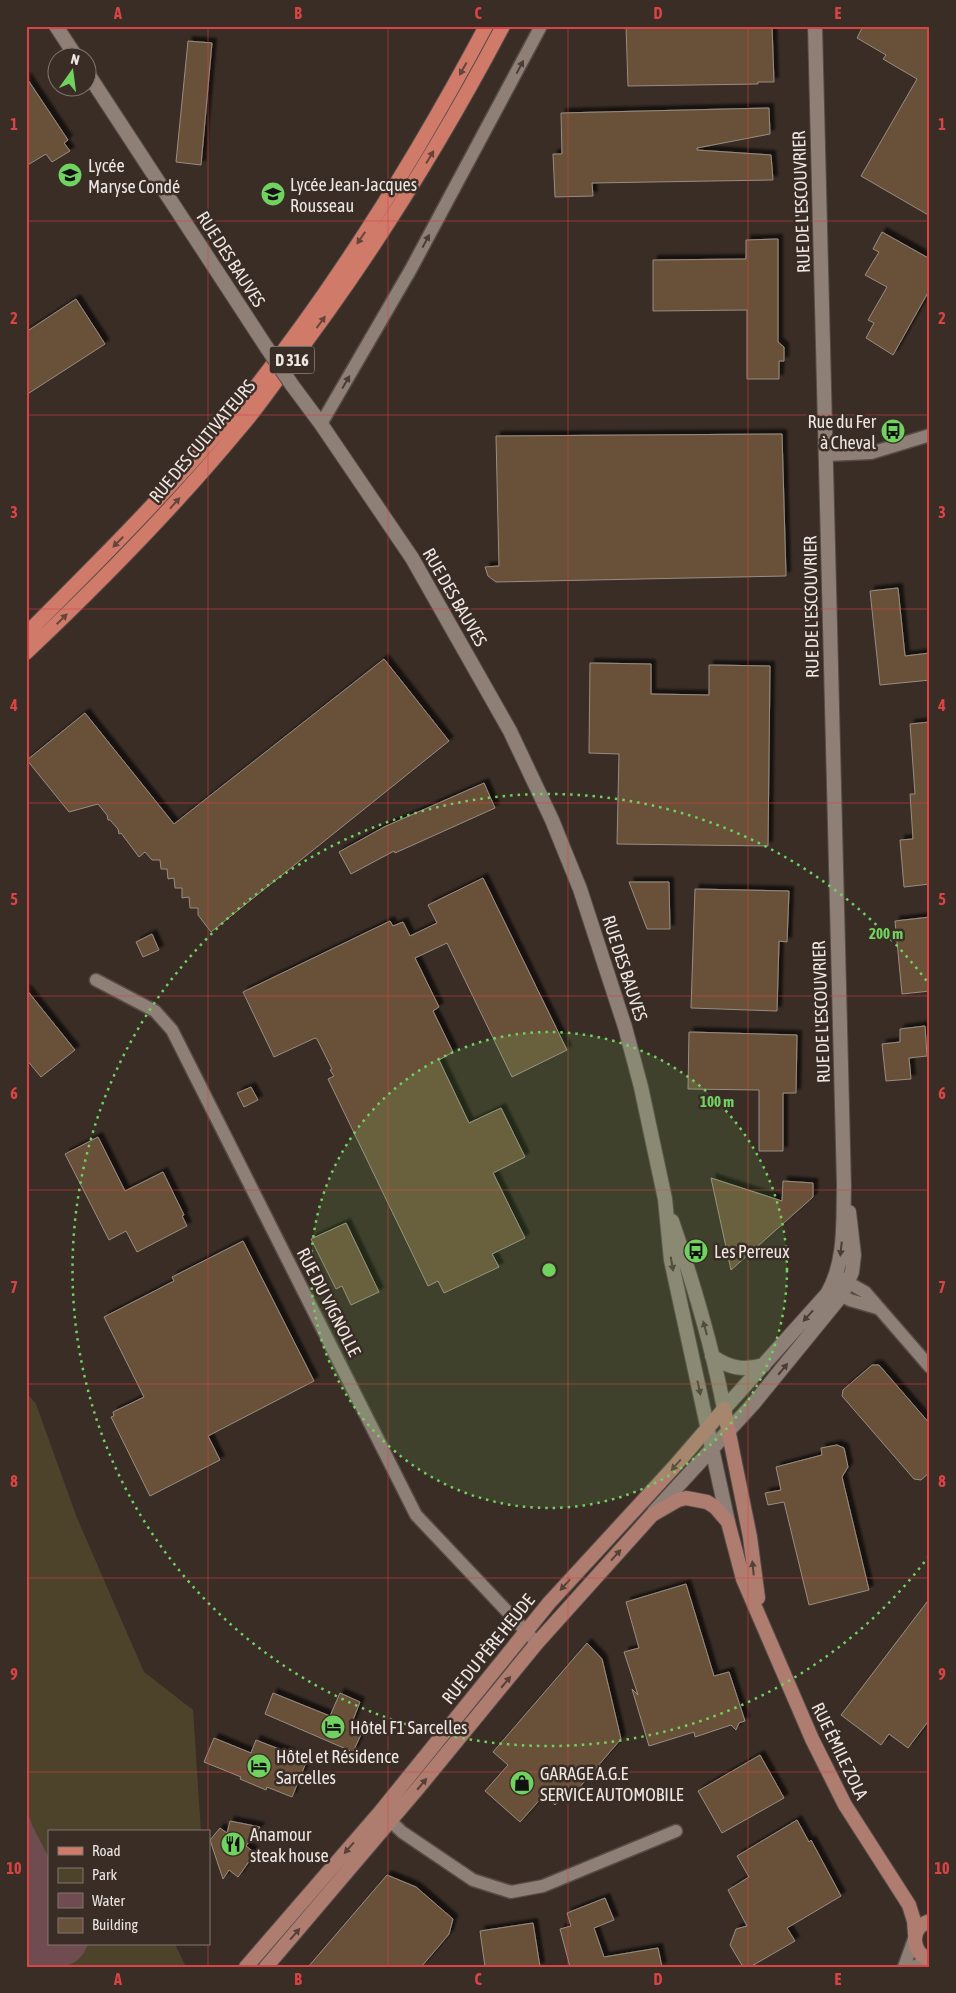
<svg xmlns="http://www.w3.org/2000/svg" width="956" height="1993" font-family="'Asap Condensed',sans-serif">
  <defs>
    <filter id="shadow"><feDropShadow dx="4.5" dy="-4.5" stdDeviation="1" flood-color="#0009"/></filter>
  </defs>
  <rect width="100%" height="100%" fill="#392d26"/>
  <!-- green -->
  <path fill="#4d432b" d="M26 1392 36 1404 77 1518 144 1672 193 1710 201 1832H49V1944H175L186 1967H26Z"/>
  <!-- water -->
  <path fill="#6e4c50" d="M26 1807 32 1825 49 1858V1944H88C77 1974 52 1967 26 1967Z"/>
  <!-- building -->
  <path fill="#675139" stroke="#988d81" filter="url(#shadow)" d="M626 26H772L774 82H758V84L628 86Z
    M863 26H930V216L861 176 917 79 883 59 886 55 857 38Z
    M188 41 212 43 201 165 176 162Z
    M26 77 68 140 64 143 70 151 52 162 46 154 26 166Z
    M769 108 770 134 697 148V150L771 155 773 180 592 183 593 196 555 197 553 154H562L561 113Z
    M882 232 930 259V289L893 355 866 338 874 323 868 320 887 287 865 275 879 252 873 249Z
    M778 239V342L784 347V361H779V379H747V310L653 311V260L746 259V240Z
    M76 299 105 344 26 395V332Z
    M782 434 786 576 496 582 488 576 485 567 499 566 496 436Z
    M898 588 905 656 930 653V680L880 685 870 591Z
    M384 659 449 741 211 932 198 915V908H190L189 897 182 898V888H175L174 878 168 879 167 869H161L160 860H152L145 852 139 857 121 833 119 834 118 829 110 820H108L107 815 98 804 69 812 27 760 85 713 174 824Z
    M590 663 651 664V694L709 695V665L770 666 768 846 617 844 619 754 589 753Z
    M930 722V884L904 887 900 840 913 839 910 794H915L910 724Z
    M484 783 495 808 395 853 394 851 351 874 339 852 384 827Z
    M483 878 567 1050 512 1077 447 943 415 958 439 1007 433 1011 453 1052 439 1060 469 1123 501 1108 525 1157 493 1173 525 1238 492 1254 499 1267 444 1293 438 1281 428 1286 328 1079 334 1076 330 1070 332 1069 317 1039 315 1038 274 1057 243 992 390 921 393 926 403 922 410 936 437 923 428 905Z
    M629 882H669L670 929H647Z
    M695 889 789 891 787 942 779 941 777 1011 691 1008Z
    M930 917V991L902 994 895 921Z
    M152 934 159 950 143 957 136 942Z
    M26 989 75 1050 41 1077 26 1059Z
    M925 1026 927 1056 909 1058 911 1079 886 1081 882 1044 900 1042V1029Z
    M689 1032 797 1035 796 1093H783V1151H759V1090L688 1089Z
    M251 1087 258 1100 244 1107 237 1093Z
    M98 1137 125 1191 163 1172 184 1215 182 1216 187 1226 137 1252 126 1231 109 1240 65 1154Z
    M711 1178 782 1201 783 1181 813 1183V1197L731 1270Z
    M346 1223 379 1292 351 1305 342 1286 336 1289 311 1239Z
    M243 1241 314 1381 208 1436 220 1460 150 1496 111 1417 114 1416 113 1412 144 1397 104 1317 174 1281 172 1277Z
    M872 1365H879L930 1424V1472L921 1480 914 1479 842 1396 843 1390Z
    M837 1445 844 1448 848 1467 842 1477 869 1590 809 1605 784 1502 768 1505 765 1493 781 1490 776 1467 822 1455 821 1448Z
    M686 1584 714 1676 729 1672 745 1721 739 1723 736 1730 731 1725 695 1737 694 1732 649 1746 632 1689 638 1695 624 1652 639 1648 626 1602Z
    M930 1598V1719L908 1748 889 1734 881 1745 841 1715Z
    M587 1643 602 1659 621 1739 566 1803 561 1799 555 1805 544 1795 520 1822 485 1791 508 1765 493 1752Z
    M273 1693 330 1716 340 1693 360 1702 351 1725 363 1730 353 1752 265 1714Z
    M214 1738 251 1753 256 1740 307 1760 292 1797 267 1787 266 1790 240 1779 241 1777 204 1762Z
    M760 1755 784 1798 722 1833 698 1791Z
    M797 1820 809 1842 811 1840 841 1896 787 1928 795 1941 750 1967H743L730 1945 736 1929 747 1926 728 1890 749 1877 737 1856Z
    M230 1821 260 1827 246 1846 255 1853 238 1877 229 1870 223 1879 210 1840 220 1828 227 1833Z
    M387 1875 416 1887 453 1919 449 1934 439 1946 421 1967H308Z
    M605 1898 614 1920 594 1928 604 1957 658 1948 662 1967H570L560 1929 571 1926 567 1913Z
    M533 1923 540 1967H485L480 1931Z"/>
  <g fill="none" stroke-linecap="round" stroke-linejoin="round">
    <defs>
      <path id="minor" d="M321 424 411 269 541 26
        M827 455 871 453 930 435
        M96 980 155 1011 172 1030 416 1515 537 1643
        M840 1278 865 1292 930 1367
        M833 1291 850 1300 877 1308
        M384 1815 402 1832 473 1880 511 1892 543 1886 676 1831
        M904 1967 914 1939
        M913 1967 929 1960"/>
      <path id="tertiary" d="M56 26 77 58
        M88 74 267 348
        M292 385 321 424 412 558 510 731 552 820 580 889 625 1027 641 1087 665 1199 671 1260 728 1522
        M672 1221C693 1282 712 1345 724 1409
        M712 1356C729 1368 743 1371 764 1365
        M724 1409 827 1294C846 1262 843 1222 844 1186L815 26
        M654 1512 754 1403 842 1295 852 1272 854 1255 849 1212"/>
      <path id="secondary" d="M724 1409 750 1537 758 1598
        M930 1921C909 1927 911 1953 930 1960
        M246 1967 381 1811 549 1603 674 1467 724 1409
        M266 1967 419 1787 537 1643 652 1515 678 1500 686 1498 707 1502 715 1507 728 1522 743 1579 812 1739 845 1805 909 1905 914 1921 915 1934"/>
      <path id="primary" d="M26 634C95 565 164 496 227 422 328 301 412 165 486 26
        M26 653C101 582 174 508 240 428 256 410 269 390 284 371 367 263 439 147 503 26"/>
    </defs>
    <!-- minor casing -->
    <use href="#minor" stroke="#564b46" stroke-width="15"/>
    <!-- tertiary casing -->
    <use href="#tertiary" stroke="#564b46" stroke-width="16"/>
    <!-- secondary casing -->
    <use href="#secondary" stroke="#564b46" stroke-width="16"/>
    <!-- primary casing -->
    <use href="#primary" stroke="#564b46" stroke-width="16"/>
    <!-- minor -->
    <use href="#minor" stroke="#8e7f77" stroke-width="12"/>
    <!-- tertiary -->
    <use href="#tertiary" stroke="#8e7f77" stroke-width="14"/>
    <!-- secondary -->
    <use href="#secondary" stroke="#af7c70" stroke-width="14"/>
    <!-- primary -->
    <use href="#primary" stroke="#d07a6a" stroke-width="14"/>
    <defs>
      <path id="tertiary-bridge" d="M267 348 292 385"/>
    </defs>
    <!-- tertiary-bridge casing -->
    <use href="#tertiary-bridge" stroke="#564b46" stroke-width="16" stroke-linecap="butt"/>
    <!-- tertiary-bridge -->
    <use href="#tertiary-bridge" stroke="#8e7f77" stroke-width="14"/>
  </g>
  <!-- one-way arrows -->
  <defs><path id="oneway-solid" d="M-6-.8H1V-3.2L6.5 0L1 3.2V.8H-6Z" transform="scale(1.25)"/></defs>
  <g fill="#4a3d36">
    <use href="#oneway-solid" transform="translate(520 67) rotate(-62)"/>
    <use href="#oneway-solid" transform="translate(426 241) rotate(-62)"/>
    <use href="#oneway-solid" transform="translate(346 382) rotate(-60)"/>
    <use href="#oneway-solid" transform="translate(841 1249) rotate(96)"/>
    <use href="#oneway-solid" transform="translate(672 1264) rotate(80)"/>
    <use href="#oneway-solid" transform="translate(808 1316) rotate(132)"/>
    <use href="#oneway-solid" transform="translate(705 1328) rotate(-105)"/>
    <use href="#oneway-solid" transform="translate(783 1369) rotate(-50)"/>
    <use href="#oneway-solid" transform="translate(699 1388) rotate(78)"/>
  </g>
  <g fill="#66443a">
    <use href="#oneway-solid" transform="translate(463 69) rotate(119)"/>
    <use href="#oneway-solid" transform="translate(430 157) rotate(-59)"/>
    <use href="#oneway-solid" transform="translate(361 238) rotate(124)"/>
    <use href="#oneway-solid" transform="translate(321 322) rotate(-54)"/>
    <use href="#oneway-solid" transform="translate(175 503) rotate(-48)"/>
    <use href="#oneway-solid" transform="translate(118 542) rotate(135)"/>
    <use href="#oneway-solid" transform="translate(62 619) rotate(-44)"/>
  </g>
  <g fill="#564138">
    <use href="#oneway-solid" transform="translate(676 1465) rotate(131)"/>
    <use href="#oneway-solid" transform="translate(616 1555) rotate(-48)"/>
    <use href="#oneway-solid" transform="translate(753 1568) rotate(-96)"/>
    <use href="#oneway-solid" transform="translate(565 1585) rotate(132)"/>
    <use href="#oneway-solid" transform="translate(506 1682) rotate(-50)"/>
    <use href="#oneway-solid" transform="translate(422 1784) rotate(-50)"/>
    <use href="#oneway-solid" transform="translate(349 1848) rotate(131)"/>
    <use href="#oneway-solid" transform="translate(295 1934) rotate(-49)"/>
  </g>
  <!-- grid -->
  <path fill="none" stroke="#da4444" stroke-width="1" stroke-opacity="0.55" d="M208 26V1832M388 26V1967M568 26V1967M748 26V1967M26 221H930M26 415H930M26 609H930M26 803H930M26 996H930M26 1190H930M26 1384H930M26 1578H930M26 1772H930M208 1944V1967"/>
  <!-- distance rings -->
  <circle cx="549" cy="1270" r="238" fill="#70d35f" fill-opacity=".12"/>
  <g fill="none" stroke="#70d35f" stroke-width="2.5" stroke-dasharray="2.5 5">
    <circle cx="549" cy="1270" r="238"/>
    <path d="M929 1556A476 476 0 1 1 929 984"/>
  </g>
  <!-- icons -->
  <defs>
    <symbol id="school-disc" viewBox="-11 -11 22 22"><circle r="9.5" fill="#70d35f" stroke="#392d26"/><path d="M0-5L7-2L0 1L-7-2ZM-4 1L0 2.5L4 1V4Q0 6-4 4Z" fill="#111"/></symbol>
    <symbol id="bus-disc" viewBox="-11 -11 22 22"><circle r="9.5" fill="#70d35f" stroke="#392d26"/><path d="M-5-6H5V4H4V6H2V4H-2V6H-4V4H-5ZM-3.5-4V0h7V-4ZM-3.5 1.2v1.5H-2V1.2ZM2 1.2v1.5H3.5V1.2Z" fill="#111"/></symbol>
    <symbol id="hotel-disc" viewBox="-11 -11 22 22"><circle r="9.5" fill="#70d35f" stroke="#392d26"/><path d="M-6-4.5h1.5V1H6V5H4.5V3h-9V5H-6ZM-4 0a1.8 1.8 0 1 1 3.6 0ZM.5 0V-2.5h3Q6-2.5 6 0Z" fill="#111"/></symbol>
    <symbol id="shop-disc" viewBox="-11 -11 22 22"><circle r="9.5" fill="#70d35f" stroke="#392d26"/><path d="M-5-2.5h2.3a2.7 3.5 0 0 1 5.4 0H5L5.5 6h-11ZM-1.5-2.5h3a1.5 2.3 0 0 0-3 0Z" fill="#111"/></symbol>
    <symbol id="restaurant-disc" viewBox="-11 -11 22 22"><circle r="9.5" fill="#70d35f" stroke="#392d26"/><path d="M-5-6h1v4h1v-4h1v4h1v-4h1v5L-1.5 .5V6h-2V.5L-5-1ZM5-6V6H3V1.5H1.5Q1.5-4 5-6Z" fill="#111"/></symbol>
  </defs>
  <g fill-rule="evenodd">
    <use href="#school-disc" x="56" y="161" width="28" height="28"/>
    <use href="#school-disc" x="259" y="180" width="28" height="28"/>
    <use href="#bus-disc" x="879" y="417" width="28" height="28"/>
    <use href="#bus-disc" x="682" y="1237" width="28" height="28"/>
    <use href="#hotel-disc" x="319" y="1713" width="28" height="28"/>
    <use href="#hotel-disc" x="245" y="1752" width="28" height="28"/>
    <use href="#shop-disc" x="508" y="1769" width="28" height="28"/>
    <use href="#restaurant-disc" x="219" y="1830" width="28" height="28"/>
  </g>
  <g text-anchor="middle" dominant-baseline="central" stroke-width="5" stroke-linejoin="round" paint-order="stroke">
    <!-- shield labels -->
    <rect fill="#392d26" stroke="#b8aeaa" stroke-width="1" x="269.5" y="346.5" width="45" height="27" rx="4"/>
    <g font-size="16" font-weight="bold" fill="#eee6e2">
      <text x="292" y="360">D 316</text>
    </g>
    <!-- poi labels -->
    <g font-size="18" fill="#eee6e2" stroke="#392d26" text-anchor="start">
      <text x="88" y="165">Lycée<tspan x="88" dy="21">Maryse Condé</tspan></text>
      <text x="290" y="184">Lycée Jean-Jacques<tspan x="290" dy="21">Rousseau</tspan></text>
      <text x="876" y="421" text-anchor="end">Rue du Fer<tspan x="876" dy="21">à Cheval</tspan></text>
      <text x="714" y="1251">Les Perreux</text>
      <text x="350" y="1727">Hôtel F1 Sarcelles</text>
      <text x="276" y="1756">Hôtel et Résidence<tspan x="276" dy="21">Sarcelles</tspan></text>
      <text x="540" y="1773">GARAGE A.G.E<tspan x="540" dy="21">SERVICE AUTOMOBILE</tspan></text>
      <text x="250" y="1834">Anamour<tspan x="250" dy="21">steak house</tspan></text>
    </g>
    <!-- street labels -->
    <g font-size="18" fill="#eee6e2" stroke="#392d26">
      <text transform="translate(801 202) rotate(-92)">RUE DE L'ESCOUVRIER</text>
      <text transform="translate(231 259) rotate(57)">RUE DES BAUVES</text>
      <text transform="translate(202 441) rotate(-50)">RUE DES CULTIVATEURS</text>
      <text transform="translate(455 597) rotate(60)">RUE DES BAUVES</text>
      <text transform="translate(811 607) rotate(-91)">RUE DE L'ESCOUVRIER</text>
      <text transform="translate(625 968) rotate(72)">RUE DES BAUVES</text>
      <text transform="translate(821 1012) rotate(-92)">RUE DE L'ESCOUVRIER</text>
      <text transform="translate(329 1302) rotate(63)">RUE DU VIGNOLLE</text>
      <text transform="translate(488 1649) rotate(-51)">RUE DU PÈRE HEUDE</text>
      <text transform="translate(840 1751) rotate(64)">RUE ÉMILE ZOLA</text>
    </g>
  </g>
  <circle cx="549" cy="1270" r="8" fill="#70d35f" stroke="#392d26" stroke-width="2.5"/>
  <g font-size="15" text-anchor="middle" font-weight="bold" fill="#70d35f" stroke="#392d26" stroke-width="5" stroke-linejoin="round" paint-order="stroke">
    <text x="886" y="939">200 m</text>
    <text x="717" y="1107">100 m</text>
  </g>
  <!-- border -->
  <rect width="956" height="1993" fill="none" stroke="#392d26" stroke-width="55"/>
  <!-- legend -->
  <rect x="48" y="1830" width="162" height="115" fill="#392d26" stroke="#817771"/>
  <rect x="58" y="1847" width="25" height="8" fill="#d07a6a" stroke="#817771"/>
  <text x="92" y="1856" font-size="15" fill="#eee6e2">Road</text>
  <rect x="58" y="1868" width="25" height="15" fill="#4d432b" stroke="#817771"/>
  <text x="92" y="1880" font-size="15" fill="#eee6e2">Park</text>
  <rect x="58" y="1893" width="25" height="15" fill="#6e4c50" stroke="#817771"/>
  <text x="92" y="1906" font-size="15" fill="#eee6e2">Water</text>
  <rect x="58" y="1918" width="25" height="15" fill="#675139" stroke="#817771"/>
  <text x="92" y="1930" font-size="15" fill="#eee6e2">Building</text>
  <!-- north arrow -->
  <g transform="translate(72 72) rotate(14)"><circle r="24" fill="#392d26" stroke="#817771"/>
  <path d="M0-4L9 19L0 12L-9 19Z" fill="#70d35f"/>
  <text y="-8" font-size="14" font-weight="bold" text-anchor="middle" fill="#eee6e2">N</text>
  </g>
  <rect x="28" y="28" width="900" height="1938" fill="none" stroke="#da4444" stroke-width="2"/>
  <g font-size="16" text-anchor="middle" font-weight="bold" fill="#da4444">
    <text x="118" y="19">A</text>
    <text x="298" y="19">B</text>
    <text x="478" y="19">C</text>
    <text x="658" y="19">D</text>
    <text x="838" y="19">E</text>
    <text x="14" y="130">1</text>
    <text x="942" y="130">1</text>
    <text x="14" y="324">2</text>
    <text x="942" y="324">2</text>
    <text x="14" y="518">3</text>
    <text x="942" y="518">3</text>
    <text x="14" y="711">4</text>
    <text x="942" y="711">4</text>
    <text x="14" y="905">5</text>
    <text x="942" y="905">5</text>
    <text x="14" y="1099">6</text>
    <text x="942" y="1099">6</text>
    <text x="14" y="1293">7</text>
    <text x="942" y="1293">7</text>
    <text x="14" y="1487">8</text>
    <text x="942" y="1487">8</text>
    <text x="14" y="1680">9</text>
    <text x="942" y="1680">9</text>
    <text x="14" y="1874">10</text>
    <text x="942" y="1874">10</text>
    <text x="118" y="1985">A</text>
    <text x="298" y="1985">B</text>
    <text x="478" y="1985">C</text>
    <text x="658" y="1985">D</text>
    <text x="838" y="1985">E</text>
  </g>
</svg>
